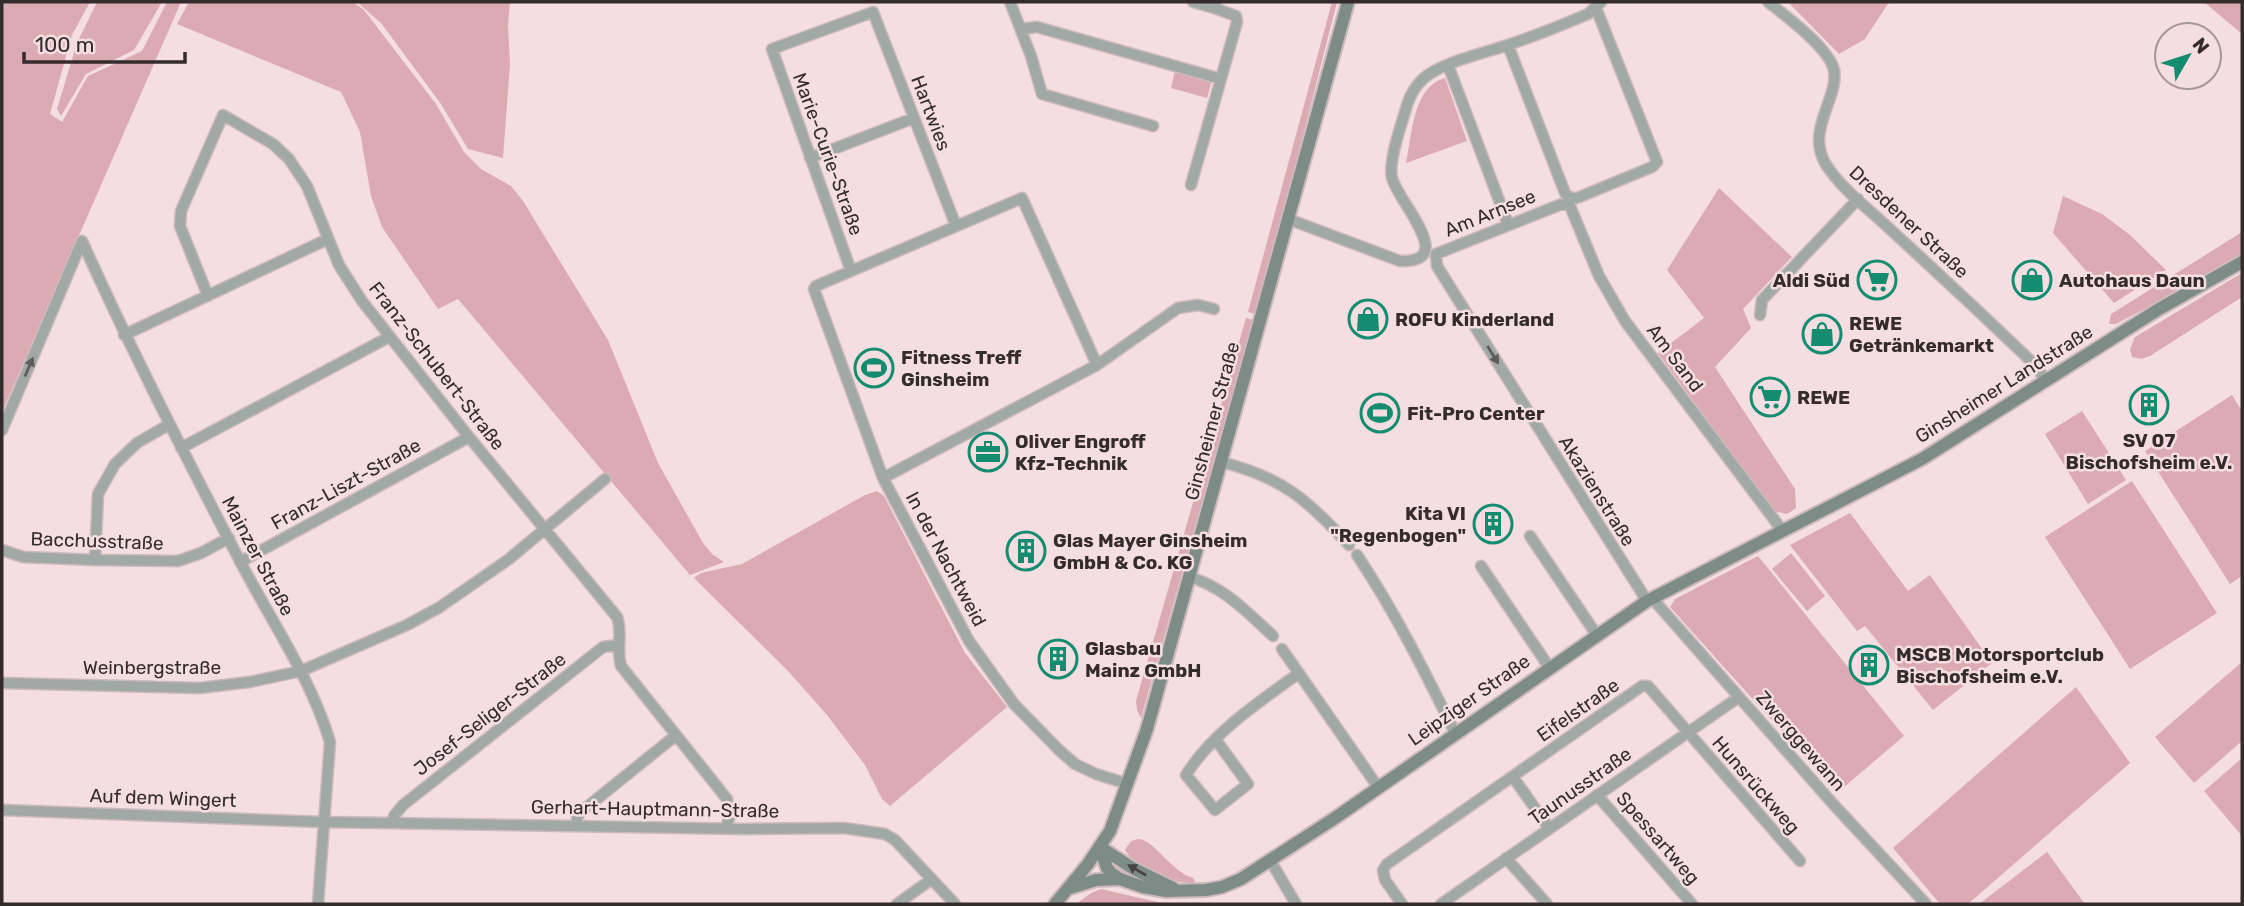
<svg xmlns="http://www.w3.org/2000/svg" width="2244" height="906" font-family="Rubik,sans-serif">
  <rect width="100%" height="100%" fill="#f4dee1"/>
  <!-- green -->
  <path fill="#dcaab2" d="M2 2H90L72 35 50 114 62 122 88 76 142 51 167 2H181L2 412Z
    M97 2H162L134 50 86 74 61 116 57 109 77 43Z
    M189 2H353L364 10 436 104 464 152 481 169 511 186 523 201 608 340 658 463 703 543 712 554 724 562 690 575 458 299 438 309 382 227 371 196 360 132 341 92 177 24Z
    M357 2H510L508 25 510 64 503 158 468 149 441 104 381 23Z
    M1332 2H1337L1289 190 1255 314 1248 312Z
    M1788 2H1889L1865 39 1839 54Z
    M2204 2H2242V34Z
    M1175 70 1212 80 1207 98 1171 88Z
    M1445 78 1467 141 1406 163C1412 135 1413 86 1445 78Z
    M1719 188 1792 257 1743 309 1751 328 1715 367 1795 489 1796 508 1787 514 1774 511 1658 353 1704 318 1667 270Z
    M2063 196 2102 214 2130 235 2166 270 2114 303 2053 233Z
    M2242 232V257L2116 324H2109L2111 314Z
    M2242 273V297L2150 356 2141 359 2132 357 2130 349 2135 337Z
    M1246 318 1253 320 1141 718 1137 710 1136 701Z
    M2232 395 2242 411V576L2230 584 2145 451Z
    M2082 411 2126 480 2088 504 2045 434Z
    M2132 481 2217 613 2130 669 2045 537Z
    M877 491 884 496 965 653 1007 707 890 806 882 799 865 765 827 715 788 671 694 578 701 573 742 564 865 495Z
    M1850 513 1908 591 1930 575 1992 663 1933 710 1865 626 1857 631 1790 545Z
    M1791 553 1825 596 1807 611 1772 569Z
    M1758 556 1904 736 1837 793 1670 607 1675 599Z
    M2242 662V741L2194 783 2155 737Z
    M2076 687 2130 763 1968 904H1940L1893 848Z
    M2242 758V836L2204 791Z
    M1138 839C1154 839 1170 871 1193 878L1196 883C1172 884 1137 871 1125 850L1131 841Z
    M2047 852 2085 904H1979Z
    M1101 889 1166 904H1194H1076L1091 893Z"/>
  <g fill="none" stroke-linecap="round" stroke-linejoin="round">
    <defs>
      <path id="street" d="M1010 2 1031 56 1042 94 1153 126
        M1193 2 1214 8
        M1768 2C1786 16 1829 48 1834 70 1839 98 1806 129 1825 163 1841 189 1870 210 1892 231 1939 274 1986 318 2032 362L2046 380
        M1021 29 1037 27 1221 79
        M1508 45 1565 193 1570 198H1577L1652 167 1657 162 1596 8
        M1448 65 1508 224
        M810 158 914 118
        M1191 185 1237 22 1236 16 1214 8 1216 2
        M1288 219 1400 261C1459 263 1398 202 1392 178 1388 161 1402 123 1407 105 1410 96 1416 85 1424 78 1443 62 1484 53 1508 45 1535 36 1562 25 1588 14L1601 2
        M82 241C131 350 185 456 240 561 271 621 311 678 330 742L318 904
        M851 271 772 49 873 12 956 226
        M208 296 180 226 181 211 223 115 273 144 289 159 307 186 339 265 362 301 469 437 617 617C623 633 616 649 621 666L727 799 730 815 726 828
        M1760 315 1762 300 1858 199
        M124 335 328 239
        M1097 365 1022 198 816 286 814 289 883 478 969 641 1014 704 1060 751 1075 764 1096 774 1128 784
        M2 430 82 241
        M181 448 389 337
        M1221 462C1282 477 1308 500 1349 545
        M883 478 1097 365 1178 308 1198 305 1214 309
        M1530 536 1596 634
        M2 550 23 557 95 560 178 561 201 553 229 538
        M1357 555C1395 612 1425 672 1455 733
        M95 560 98 494 115 464 137 443 168 425
        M240 562 469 437
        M1481 566 1549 667
        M1189 577C1223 586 1248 613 1273 636
        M1652 598 1834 805 1926 904
        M1647 601 1437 266 1436 254 1562 204 1570 206 1599 276 1625 321 1782 530
        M1282 649 1378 787
        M2 683 200 688 250 682 301 671 407 625 440 607 509 559 605 479
        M1216 740 1248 784 1215 810 1186 775C1212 733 1259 702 1299 673
        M1513 777 1549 828
        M1597 795 1692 904
        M2 810 323 822 746 829 844 828 885 834 895 840 955 904
        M393 822 394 816 403 805 603 647 618 645
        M577 825V817L582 811 675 736
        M1506 858 1547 904
        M1270 860 1296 904
        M897 904 932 879
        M1402 904 1385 880 1383 870 1387 864 1642 686H1648L1800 861
        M1441 904 1739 697"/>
      <path id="secondary" d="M1100 847 1107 868 1111 873 1120 879 1143 887 1166 891 1206 890 1222 887 1241 879 1335 818 1647 601 1922 459 2159 309 2242 262
        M1100 847 1134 869 1173 888
        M1070 888 1096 880 1120 879
        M1055 904 1088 864 1110 831 1147 729 1348 2"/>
    </defs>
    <!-- street casing -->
    <use href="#street" stroke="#cebabd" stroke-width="13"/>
    <!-- secondary casing -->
    <use href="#secondary" stroke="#cebabd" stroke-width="16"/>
    <!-- street -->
    <use href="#street" stroke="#a0a9a5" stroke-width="10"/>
    <!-- secondary -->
    <use href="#secondary" stroke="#7e8c87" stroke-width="12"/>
  </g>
  <!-- one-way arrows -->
  <defs><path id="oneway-solid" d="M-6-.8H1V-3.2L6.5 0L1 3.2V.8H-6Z" transform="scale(1.75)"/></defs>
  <g fill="#5f5d5d">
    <use href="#oneway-solid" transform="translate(1493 355) rotate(58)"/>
    <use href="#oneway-solid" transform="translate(29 367) rotate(-67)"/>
  </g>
  <use fill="#464344" href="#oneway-solid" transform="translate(1137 870) rotate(-150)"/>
  <!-- icons -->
  <defs>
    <symbol id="supermarket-ring" viewBox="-11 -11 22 22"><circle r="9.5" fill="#f4dee1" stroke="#138c6f" stroke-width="1.5"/><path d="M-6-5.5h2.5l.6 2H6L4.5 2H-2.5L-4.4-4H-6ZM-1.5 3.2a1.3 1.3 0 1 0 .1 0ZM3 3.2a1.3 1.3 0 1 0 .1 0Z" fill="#138c6f"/></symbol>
    <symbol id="shop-ring" viewBox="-11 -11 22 22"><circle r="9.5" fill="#f4dee1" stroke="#138c6f" stroke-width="1.5"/><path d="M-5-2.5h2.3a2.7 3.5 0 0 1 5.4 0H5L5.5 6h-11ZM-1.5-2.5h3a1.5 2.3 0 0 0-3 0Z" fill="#138c6f"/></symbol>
    <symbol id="stadium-ring" viewBox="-11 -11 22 22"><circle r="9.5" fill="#f4dee1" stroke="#138c6f" stroke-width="1.5"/><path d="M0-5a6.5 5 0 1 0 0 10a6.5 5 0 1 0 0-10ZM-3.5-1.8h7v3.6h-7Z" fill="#138c6f"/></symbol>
    <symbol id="building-ring" viewBox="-11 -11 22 22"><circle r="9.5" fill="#f4dee1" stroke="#138c6f" stroke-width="1.5"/><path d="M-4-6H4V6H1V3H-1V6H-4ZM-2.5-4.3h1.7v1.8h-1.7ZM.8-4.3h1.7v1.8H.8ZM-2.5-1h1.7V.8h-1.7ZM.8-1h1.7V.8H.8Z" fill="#138c6f"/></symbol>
    <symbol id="office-ring" viewBox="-11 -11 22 22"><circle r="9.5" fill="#f4dee1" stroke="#138c6f" stroke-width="1.5"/><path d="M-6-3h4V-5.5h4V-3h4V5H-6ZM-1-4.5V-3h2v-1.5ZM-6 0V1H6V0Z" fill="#138c6f"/></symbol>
  </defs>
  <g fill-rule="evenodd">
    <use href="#supermarket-ring" x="1855" y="258" width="44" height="44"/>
    <use href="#shop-ring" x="2010" y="258" width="44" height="44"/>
    <use href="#shop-ring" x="1346" y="297" width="44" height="44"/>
    <use href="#shop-ring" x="1800" y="312" width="44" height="44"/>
    <use href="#stadium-ring" x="852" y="346" width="44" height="44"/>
    <use href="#supermarket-ring" x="1748" y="375" width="44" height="44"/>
    <use href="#building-ring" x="2127" y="383" width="44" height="44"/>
    <use href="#stadium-ring" x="1358" y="391" width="44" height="44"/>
    <use href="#office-ring" x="966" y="430" width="44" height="44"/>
    <use href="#building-ring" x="1471" y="502" width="44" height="44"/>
    <use href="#building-ring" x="1004" y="529" width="44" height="44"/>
    <use href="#building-ring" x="1036" y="637" width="44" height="44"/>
    <use href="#building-ring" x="1847" y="643" width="44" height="44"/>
  </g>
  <g text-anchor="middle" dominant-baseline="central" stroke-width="5" stroke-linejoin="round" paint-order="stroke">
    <!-- street labels -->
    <g font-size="19" fill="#342b2d" stroke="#f4dee1">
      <text transform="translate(931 113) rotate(69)">Hartwies</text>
      <text transform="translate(828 154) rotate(70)">Marie-Curie-Straße</text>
      <text transform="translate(1490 213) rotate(-22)">Am Arnsee</text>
      <text transform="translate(1909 222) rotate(43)">Dresdener Straße</text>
      <text transform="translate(1675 358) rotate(53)">Am Sand</text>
      <text transform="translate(437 366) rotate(52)">Franz-Schubert-Straße</text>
      <text transform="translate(2004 384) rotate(-32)">Ginsheimer Landstraße</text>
      <text transform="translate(1212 421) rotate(-75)">Ginsheimer Straße</text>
      <text transform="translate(346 484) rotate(-29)">Franz-Liszt-Straße</text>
      <text transform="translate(1597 491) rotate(58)">Akazienstraße</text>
      <text transform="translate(97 541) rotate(2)">Bacchusstraße</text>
      <text transform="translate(258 556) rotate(62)">Mainzer Straße</text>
      <text transform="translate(946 559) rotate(62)">In der Nachtweid</text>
      <text x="152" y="667">Weinbergstraße</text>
      <text transform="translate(1469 700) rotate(-35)">Leipziger Straße</text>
      <text transform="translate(1578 710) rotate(-35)">Eifelstraße</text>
      <text transform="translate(490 714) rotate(-38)">Josef-Seliger-Straße</text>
      <text transform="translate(1801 741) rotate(49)">Zwerggewann</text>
      <text transform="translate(1756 785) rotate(49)">Hunsrückweg</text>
      <text transform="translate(1580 786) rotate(-35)">Taunusstraße</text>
      <text transform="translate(163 798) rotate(2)">Auf dem Wingert</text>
      <text transform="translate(655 809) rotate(1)">Gerhart-Hauptmann-Straße</text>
      <text transform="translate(1658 838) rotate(49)">Spessartweg</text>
    </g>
    <!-- poi labels -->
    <g font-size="19" font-weight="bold" fill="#342b2d" stroke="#f4dee1" text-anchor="start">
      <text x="1850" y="280" text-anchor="end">Aldi Süd</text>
      <text x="2059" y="280">Autohaus Daun</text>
      <text x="1395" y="319">ROFU Kinderland</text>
      <text x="1849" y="323">REWE<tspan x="1849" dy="22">Getränkemarkt</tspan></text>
      <text x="901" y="357">Fitness Treff<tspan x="901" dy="22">Ginsheim</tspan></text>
      <text x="1797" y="397">REWE</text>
      <text x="1407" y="413">Fit-Pro Center</text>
      <text x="2149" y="440" text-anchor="middle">SV 07<tspan x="2149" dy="22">Bischofsheim e.V.</tspan></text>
      <text x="1015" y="441">Oliver Engroff<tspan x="1015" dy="22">Kfz-Technik</tspan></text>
      <text x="1466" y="513" text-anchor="end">Kita VI<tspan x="1466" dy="22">"Regenbogen"</tspan></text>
      <text x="1053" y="540">Glas Mayer Ginsheim<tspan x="1053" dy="22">GmbH &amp; Co. KG</tspan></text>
      <text x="1085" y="648">Glasbau<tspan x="1085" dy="22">Mainz GmbH</tspan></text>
      <text x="1896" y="654">MSCB Motorsportclub<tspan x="1896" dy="22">Bischofsheim e.V.</tspan></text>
    </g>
  </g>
  <!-- border -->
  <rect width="2244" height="906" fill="none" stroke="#342b2d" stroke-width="7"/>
  <!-- north arrow -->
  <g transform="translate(2188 56) rotate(51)"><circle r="33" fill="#f4dee1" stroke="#a79699" stroke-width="2"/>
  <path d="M0-5L12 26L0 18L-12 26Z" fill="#138c6f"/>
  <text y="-10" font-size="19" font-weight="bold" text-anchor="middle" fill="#342b2d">N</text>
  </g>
  <!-- scale -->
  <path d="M24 52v10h161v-10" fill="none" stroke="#342b2d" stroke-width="3.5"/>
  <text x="35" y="52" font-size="21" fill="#342b2d" stroke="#f4dee1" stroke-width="5" paint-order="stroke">100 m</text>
</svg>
